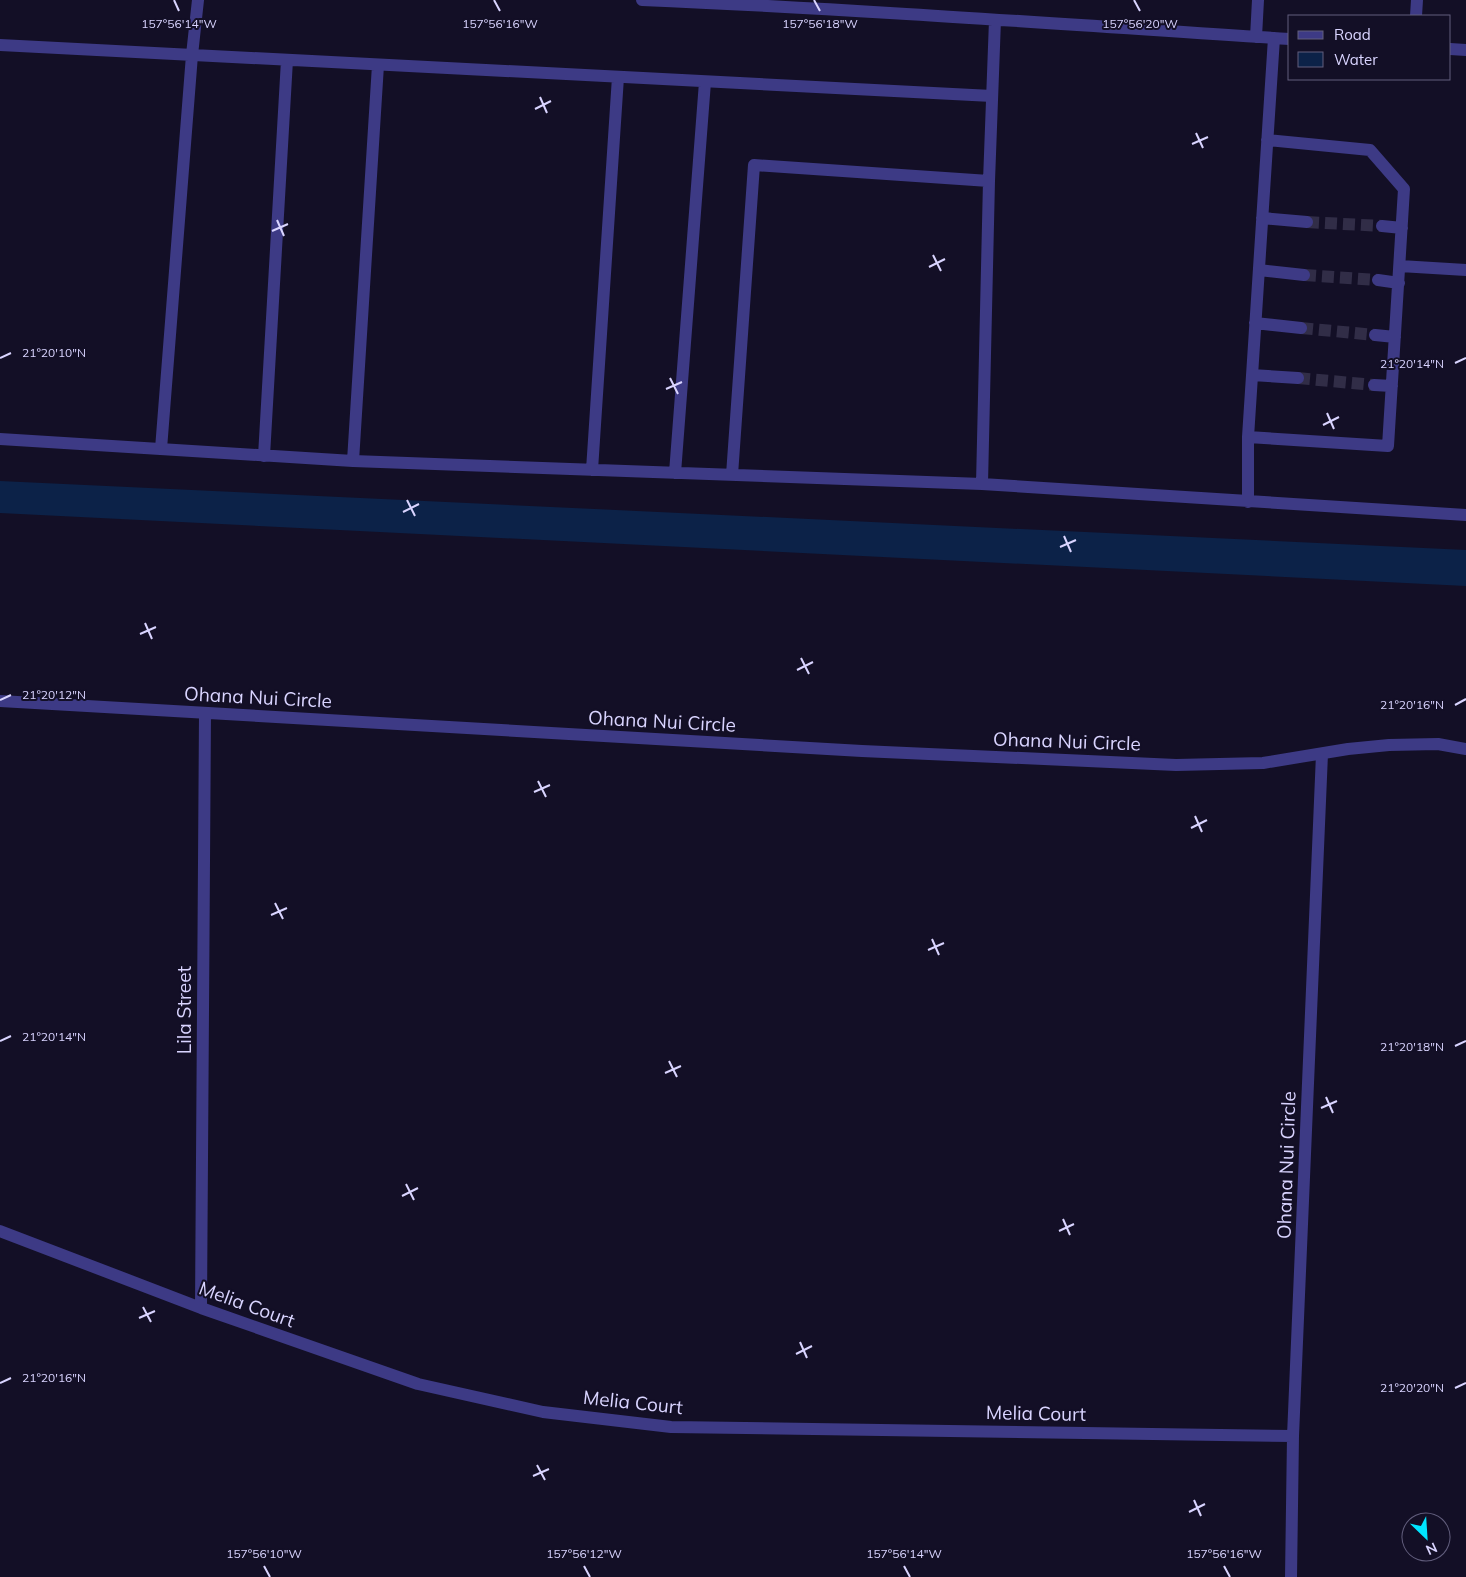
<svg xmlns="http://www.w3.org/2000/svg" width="1466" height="1577" font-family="Mulish,sans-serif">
  <rect width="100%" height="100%" fill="#130f26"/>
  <!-- water -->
  <path fill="#0c2248" d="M0 481 1466 550V586L0 513Z"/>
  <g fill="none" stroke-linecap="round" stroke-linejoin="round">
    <!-- minor-tunnel -->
    <path stroke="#312d47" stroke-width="12" stroke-dasharray="12 6" stroke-linecap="butt" d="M1307 222 1382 226
      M1304 275 1378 280
      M1301 328 1375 335
      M1298 378 1374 385"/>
    <!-- minor -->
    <path stroke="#3d3a85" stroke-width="12" d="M642 0C858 9 1074 25 1290 39
      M1416 16 1417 0
      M995 20 989 181 982 484 1466 515
      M1256 37 1258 0
      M0 45 992 96
      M1450 49 1466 50
      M1267 140 1370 150 1404 189 1388 446 1248 437 1274 38
      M1262 218 1307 222
      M1382 226 1402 228
      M1400 266 1466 270
      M1259 270 1304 275
      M1378 280 1399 283
      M1255 323 1301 328
      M1375 335 1395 337
      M1252 375 1298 378
      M1374 385 1392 386
      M0 439 353 461 982 484
      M161 449 192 55 198 0
      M264 456 287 60
      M353 461 378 65
      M592 470 618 77
      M675 473 705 82
      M732 475 754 165 989 181
      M1248 502V437
      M0 701 862 751 1176 765 1263 763 1348 749 1389 745 1438 744 1466 749
      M0 1231 201 1308 418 1384 543 1412 671 1427 1293 1436
      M201 1308 205 713
      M1291 1577 1293 1436 1322 754"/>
  </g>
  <!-- ticks -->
  <path fill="none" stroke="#d9d4ff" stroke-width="2" d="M174 0 179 11M494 0 500 11M814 0 820 11M1134 0 1140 11M540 97 547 113M535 109 551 101M1196 133 1203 148M1192 144 1208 137M277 220 284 236M272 231 288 224M933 255 941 271M929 267 945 259M0 358 11 353M1455 363 1466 358M670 378 678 394M666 389 682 382M1327 413 1334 429M1323 425 1339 417M407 500 415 516M403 512 419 504M1064 536 1071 552M1060 547 1076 540M145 623 152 639M140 634 156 627M801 658 809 674M797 670 813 662M0 700 11 695M1455 705 1466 699M538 781 546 797M534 792 550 785M1195 816 1202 832M1191 828 1207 820M275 903 283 919M271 915 287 908M932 939 939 955M928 950 944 943M0 1041 11 1036M1455 1046 1466 1041M669 1061 677 1077M665 1073 681 1066M1326 1097 1333 1113M1321 1108 1337 1101M406 1184 414 1200M402 1196 418 1188M1063 1219 1070 1235M1059 1231 1074 1224M143 1307 151 1322M139 1318 155 1311M800 1342 807 1358M796 1354 812 1346M0 1383 11 1378M1455 1388 1466 1383M537 1465 545 1480M533 1476 549 1469M1194 1500 1201 1516M1189 1512 1205 1504M264 1566 270 1577M584 1566 590 1577M904 1566 910 1577M1224 1566 1230 1577"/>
  <g text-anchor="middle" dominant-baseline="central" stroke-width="4" stroke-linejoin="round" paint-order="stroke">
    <!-- street labels -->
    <g font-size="19" fill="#d9d4ff" stroke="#130f26">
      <text transform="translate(258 697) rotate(3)">Ohana Nui Circle</text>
      <text transform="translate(662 721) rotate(3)">Ohana Nui Circle</text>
      <text transform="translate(1067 741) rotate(2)">Ohana Nui Circle</text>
      <text transform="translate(184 1010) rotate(-90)">Lila Street</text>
      <text transform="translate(1286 1165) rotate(-88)">Ohana Nui Circle</text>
      <text transform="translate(247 1304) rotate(20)">Melia Court</text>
      <text transform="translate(633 1402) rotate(6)">Melia Court</text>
      <text transform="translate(1036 1413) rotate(1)">Melia Court</text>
    </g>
  </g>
  <g font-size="12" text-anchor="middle" fill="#d9d4ff" stroke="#130f26" stroke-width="4" stroke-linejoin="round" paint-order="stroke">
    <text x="179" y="28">157°56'14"W</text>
    <text x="500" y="28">157°56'16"W</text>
    <text x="820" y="28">157°56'18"W</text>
    <text x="1140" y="28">157°56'20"W</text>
    <text x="54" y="357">21°20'10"N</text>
    <text x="1412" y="368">21°20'14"N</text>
    <text x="54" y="699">21°20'12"N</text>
    <text x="1412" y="709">21°20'16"N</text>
    <text x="54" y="1041">21°20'14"N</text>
    <text x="1412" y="1051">21°20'18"N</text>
    <text x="54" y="1382">21°20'16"N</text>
    <text x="1412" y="1392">21°20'20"N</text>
    <text x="264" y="1558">157°56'10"W</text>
    <text x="584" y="1558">157°56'12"W</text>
    <text x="904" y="1558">157°56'14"W</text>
    <text x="1224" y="1558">157°56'16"W</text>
  </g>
  <!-- legend -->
  <rect x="1288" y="15" width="162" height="65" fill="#130f26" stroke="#625e7d"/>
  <rect x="1298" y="31" width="25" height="8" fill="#3d3a85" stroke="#625e7d"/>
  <text x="1334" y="40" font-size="15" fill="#d9d4ff">Road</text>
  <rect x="1298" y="52" width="25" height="15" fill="#0c2248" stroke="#625e7d"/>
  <text x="1334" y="65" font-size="15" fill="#d9d4ff">Water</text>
  <!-- north arrow -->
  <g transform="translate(1426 1537) rotate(155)"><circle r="24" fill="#130f26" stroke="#625e7d"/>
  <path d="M0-4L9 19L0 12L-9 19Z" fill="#00e5ff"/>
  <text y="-8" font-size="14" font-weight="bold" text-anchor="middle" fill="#d9d4ff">N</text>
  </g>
</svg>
